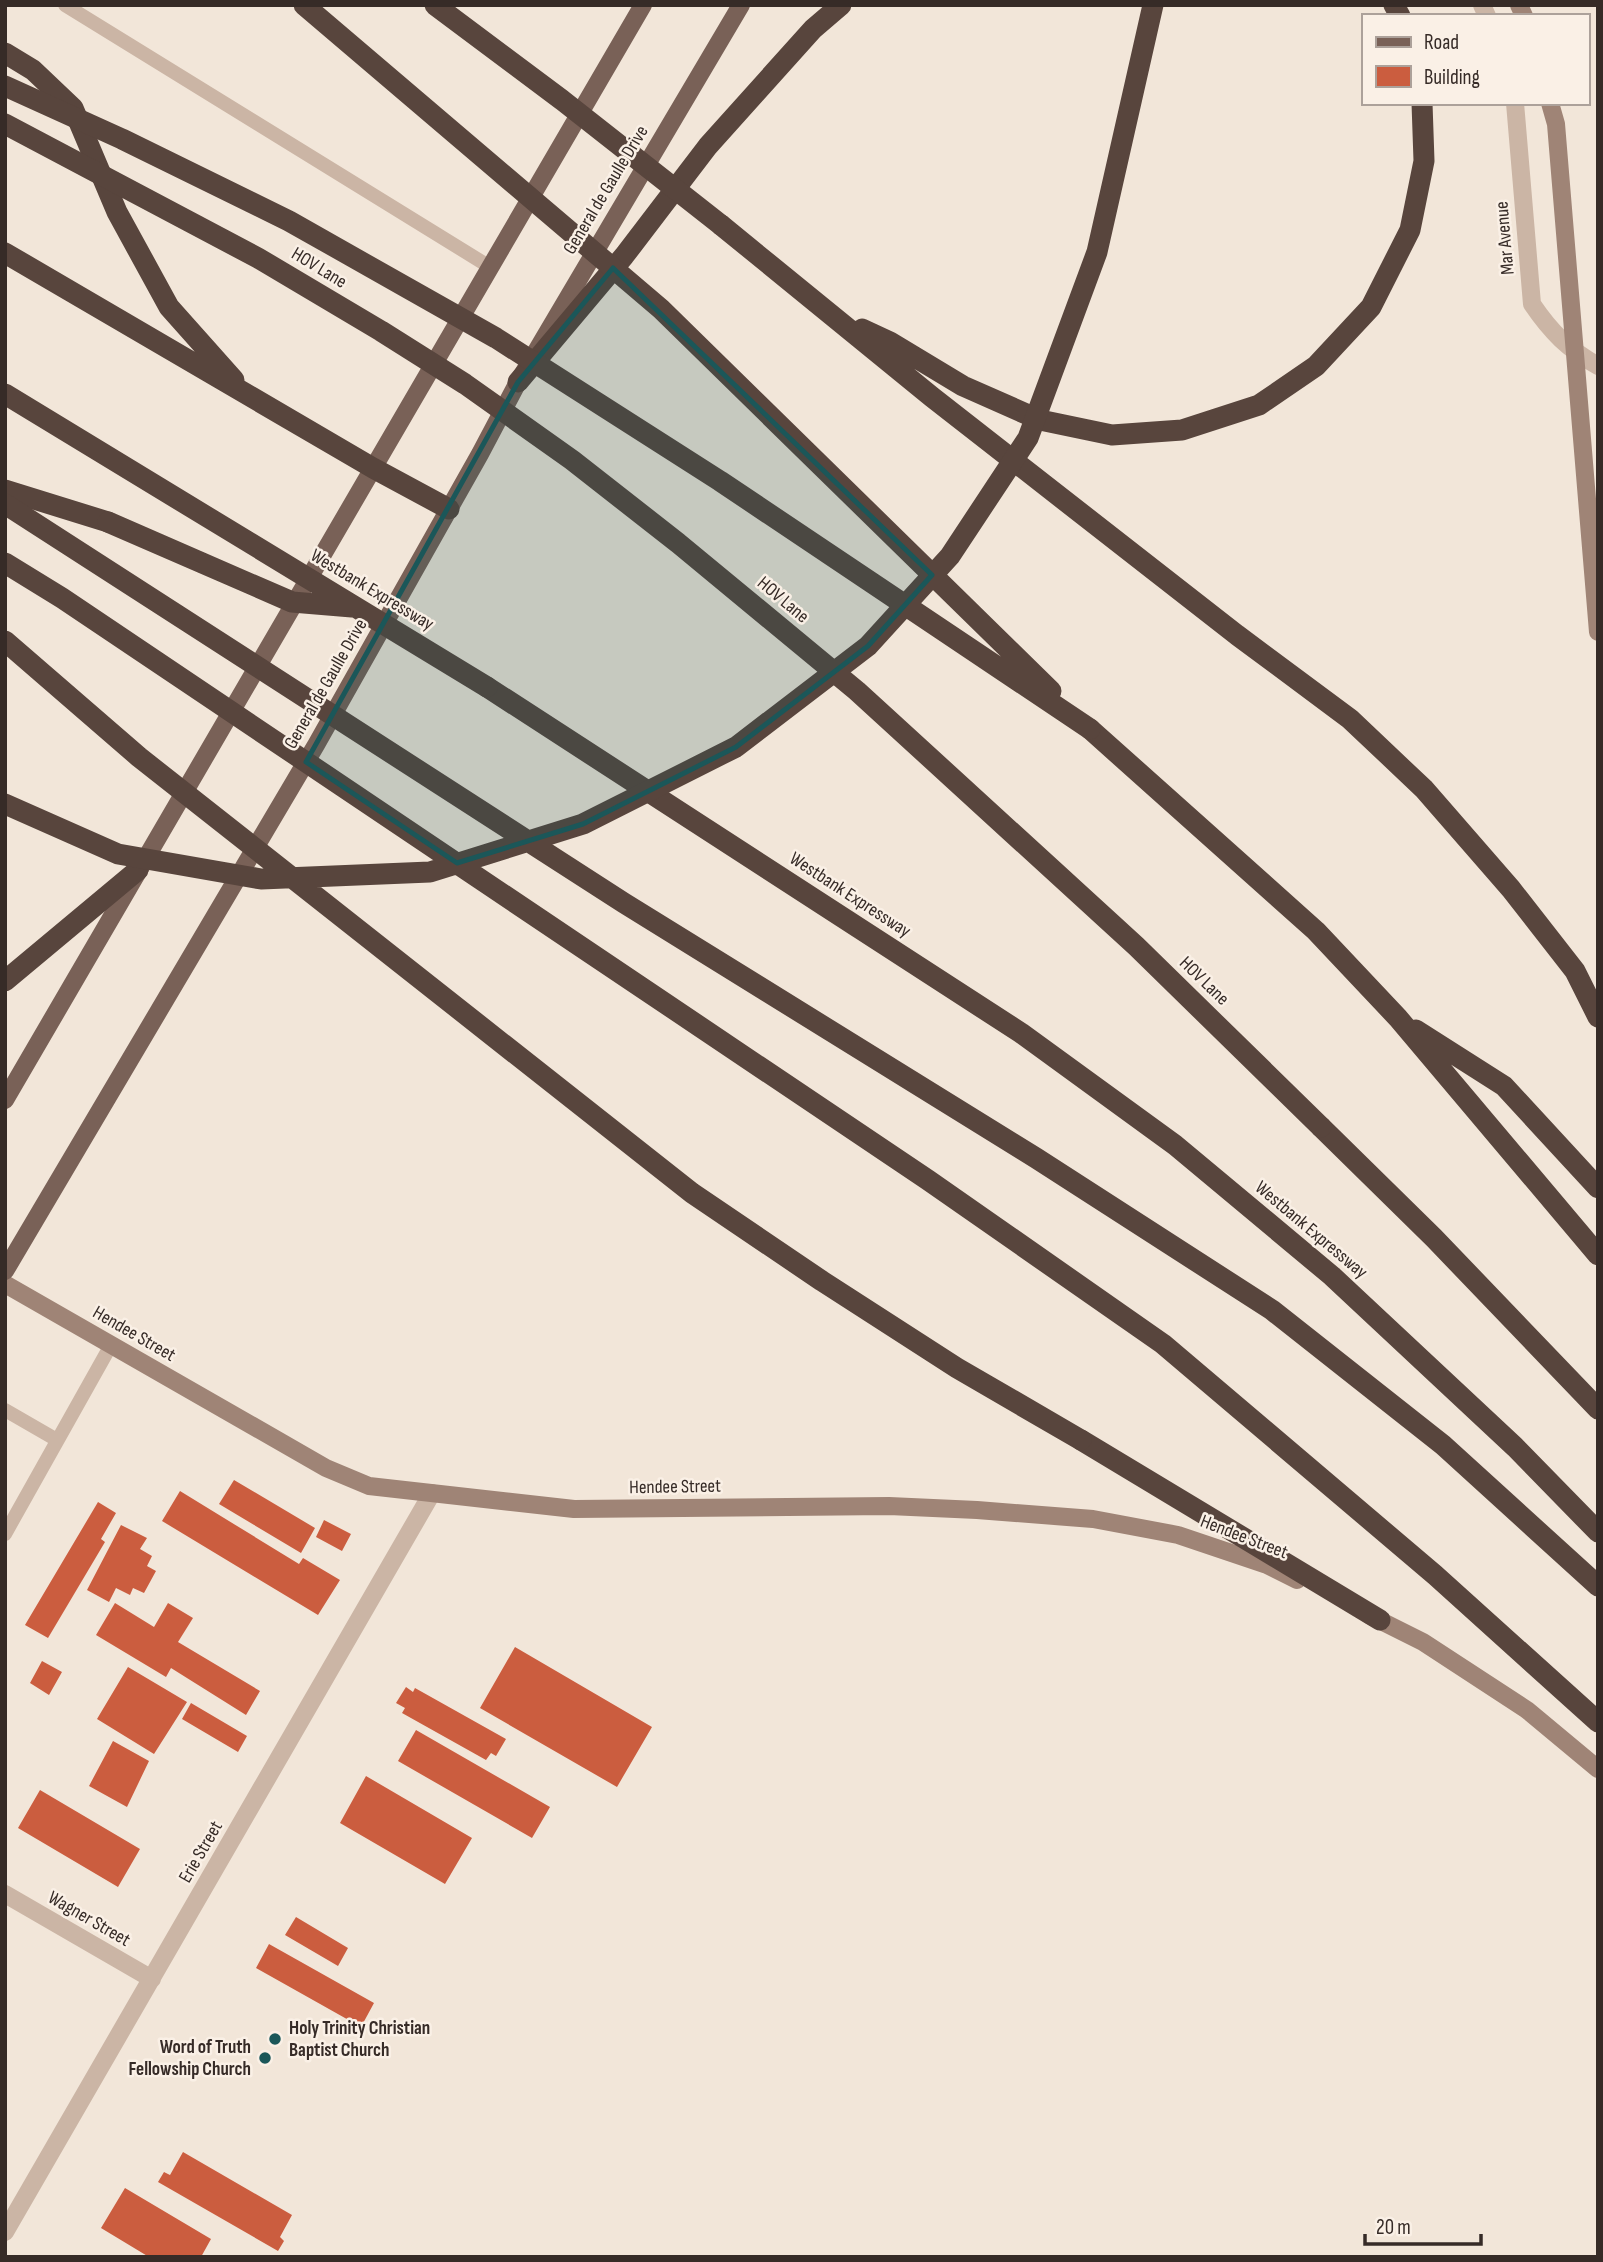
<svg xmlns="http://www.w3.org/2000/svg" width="1603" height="2262" font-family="'Sofia Sans Condensed',sans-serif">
  <rect width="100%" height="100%" fill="#f2e6d9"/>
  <!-- building -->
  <path fill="#cb5d3f" d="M234 1480 315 1528 301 1553 219 1504Z
    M180 1491 299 1564 303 1558 340 1580 318 1615 162 1521Z
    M98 1502 116 1513 101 1539 105 1542 48 1638 25 1625Z
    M324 1520 351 1534 342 1551 316 1537Z
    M121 1525 147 1538 140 1549 152 1556 147 1566 156 1571 144 1593 133 1588 130 1595 116 1588 109 1602 87 1590Z
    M115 1603 154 1627 168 1603 193 1618 178 1642 260 1691 246 1715 171 1668 166 1677 96 1635Z
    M515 1647 652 1727 617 1787 480 1708Z
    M42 1661 62 1672 49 1695 30 1683Z
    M128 1667 187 1702 154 1754 97 1719Z
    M406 1687 413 1692 415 1688 506 1739 496 1756 491 1753 486 1760 402 1713 405 1708 396 1703Z
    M191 1703 247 1736 238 1752 182 1719Z
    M416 1730 550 1807 532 1838 398 1761Z
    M113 1741 149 1761 127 1807 89 1786Z
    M366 1776 472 1838 445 1884 340 1823Z
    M40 1790 140 1849 118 1887 18 1828Z
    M296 1917 348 1948 338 1966 285 1935Z
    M269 1944 374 2003 361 2027 256 1968Z
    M183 2152 292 2215 280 2237 284 2241 278 2251 158 2182 164 2172 170 2175Z
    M125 2188 211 2239 201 2257H149L101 2228Z"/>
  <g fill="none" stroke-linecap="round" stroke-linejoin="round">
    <!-- service -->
    <path stroke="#cbb5a5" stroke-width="14" d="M65 5 490 267
      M5 1410 57 1440
      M5 1534 111 1345"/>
    <!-- minor -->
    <path stroke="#cbb5a5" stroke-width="18" d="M5 1894 152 1979
      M5 2232 432 1493"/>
    <!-- tertiary -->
    <path stroke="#cbb5a5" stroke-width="18" d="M1482 5 1487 16
      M1515 103 1532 304C1551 332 1568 349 1598 366"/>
    <!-- secondary -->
    <path stroke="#9f8476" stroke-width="18" d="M1519 5 1524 16
      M1550 103 1556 124 1598 632
      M5 1284 326 1468 369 1486 574 1509 889 1506 977 1510 1093 1519 1178 1535 1267 1565 1297 1580
      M1369 1615 1423 1642 1527 1710 1598 1769"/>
    <!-- primary -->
    <path stroke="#796157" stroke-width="18" d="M5 1100 643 5
      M5 1271 316 745 480 454 518 382 741 5"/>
    <!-- motorway -->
    <path stroke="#58453d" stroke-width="21" d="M1394 5 1400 16
      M5 53 33 70 73 108 117 212 169 307 234 380
      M721 225 932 397 1237 635 1350 719 1424 789 1511 889 1575 971 1598 1017
      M5 253 373 468 449 509
      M862 329 890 342 963 386 1040 420 1112 435 1182 430 1259 405 1316 366 1371 307 1410 230 1424 161 1422 103
      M518 382 624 256 708 146 813 29 841 5
      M5 490 108 522
      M487 687 1021 1033 1175 1145 1332 1276 1515 1447 1598 1532
      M1090 729 1316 931 1398 1018 1598 1255
      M5 981 138 870
      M1416 1030 1504 1086 1598 1188
      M1321 1127 1434 1238 1598 1409
      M1081 1440 1380 1620"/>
    <!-- motorway-bridge -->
    <path stroke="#58453d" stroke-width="21" d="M304 5 661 309 1051 691
      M435 5 562 100 721 225
      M5 86 122 139 289 221 496 338 720 481 1090 729
      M5 124 258 258 381 331 465 384 572 460 678 543 857 691 1136 946 1321 1127
      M5 394 487 687
      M5 504 624 903 1036 1158 1272 1310 1443 1445 1598 1586
      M108 522 292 602 352 607
      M5 563 62 598 928 1180 1163 1344 1435 1575 1598 1722
      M5 641 139 757 692 1193 822 1281 957 1368 1081 1440
      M5 804 118 854 261 879 430 872 583 824 736 747 868 646 950 556 1028 438 1097 252 1153 5"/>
  </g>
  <!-- marked area -->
  <path fill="#1b5759" fill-opacity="0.2" stroke="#1b5759" stroke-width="5" stroke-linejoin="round" d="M613 268 932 575 868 646 736 747 583 824 457 863 306 762 518 382Z"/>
  <!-- markers -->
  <g fill="#1b5759" stroke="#faf0e6" stroke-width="2.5">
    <circle cx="275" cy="2039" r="7"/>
    <circle cx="265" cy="2058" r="7"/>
  </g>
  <g text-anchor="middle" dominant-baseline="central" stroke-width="5" stroke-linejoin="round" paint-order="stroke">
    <!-- street labels -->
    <g font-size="19" fill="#362b27" stroke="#faf0e6">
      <text transform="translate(606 190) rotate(-59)">General de Gaulle Drive</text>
      <text transform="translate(1505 238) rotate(-95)">Mar Avenue</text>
      <text transform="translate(319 268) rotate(31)">HOV Lane</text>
      <text transform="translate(372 590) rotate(31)">Westbank Expressway</text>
      <text transform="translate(783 600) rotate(40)">HOV Lane</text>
      <text transform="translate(326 684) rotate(-60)">General de Gaulle Drive</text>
      <text transform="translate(850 895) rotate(33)">Westbank Expressway</text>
      <text transform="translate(1204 981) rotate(44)">HOV Lane</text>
      <text transform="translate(1311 1230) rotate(40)">Westbank Expressway</text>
      <text transform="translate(134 1334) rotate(30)">Hendee Street</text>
      <text transform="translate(675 1487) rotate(-1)">Hendee Street</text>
      <text transform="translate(1244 1537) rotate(21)">Hendee Street</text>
      <text transform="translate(201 1852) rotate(-60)">Erie Street</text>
      <text transform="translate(89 1919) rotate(30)">Wagner Street</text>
    </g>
    <!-- poi labels -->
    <g font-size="19" font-weight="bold" fill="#362b27" stroke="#faf0e6" text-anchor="start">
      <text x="289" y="2028">Holy Trinity Christian<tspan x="289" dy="22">Baptist Church</tspan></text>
      <text x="251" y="2047" text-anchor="end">Word of Truth<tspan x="251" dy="22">Fellowship Church</tspan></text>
    </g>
  </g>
  <!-- border -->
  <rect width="1603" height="2262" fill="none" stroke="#362b27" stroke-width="14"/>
  <!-- legend -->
  <rect x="1362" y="14" width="228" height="91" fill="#faf0e6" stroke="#aca19a" stroke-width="2"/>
  <rect x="1376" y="37" width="35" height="10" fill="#796157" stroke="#aca19a" stroke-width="2"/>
  <text x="1424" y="49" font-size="21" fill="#362b27">Road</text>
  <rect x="1376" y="66" width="35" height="21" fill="#cb5d3f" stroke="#aca19a" stroke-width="2"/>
  <text x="1424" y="84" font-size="21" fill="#362b27">Building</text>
  <!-- scale -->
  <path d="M1365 2234v10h116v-10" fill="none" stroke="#362b27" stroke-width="3.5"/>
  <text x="1376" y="2234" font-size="21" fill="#362b27" stroke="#faf0e6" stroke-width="5" paint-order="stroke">20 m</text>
</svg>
